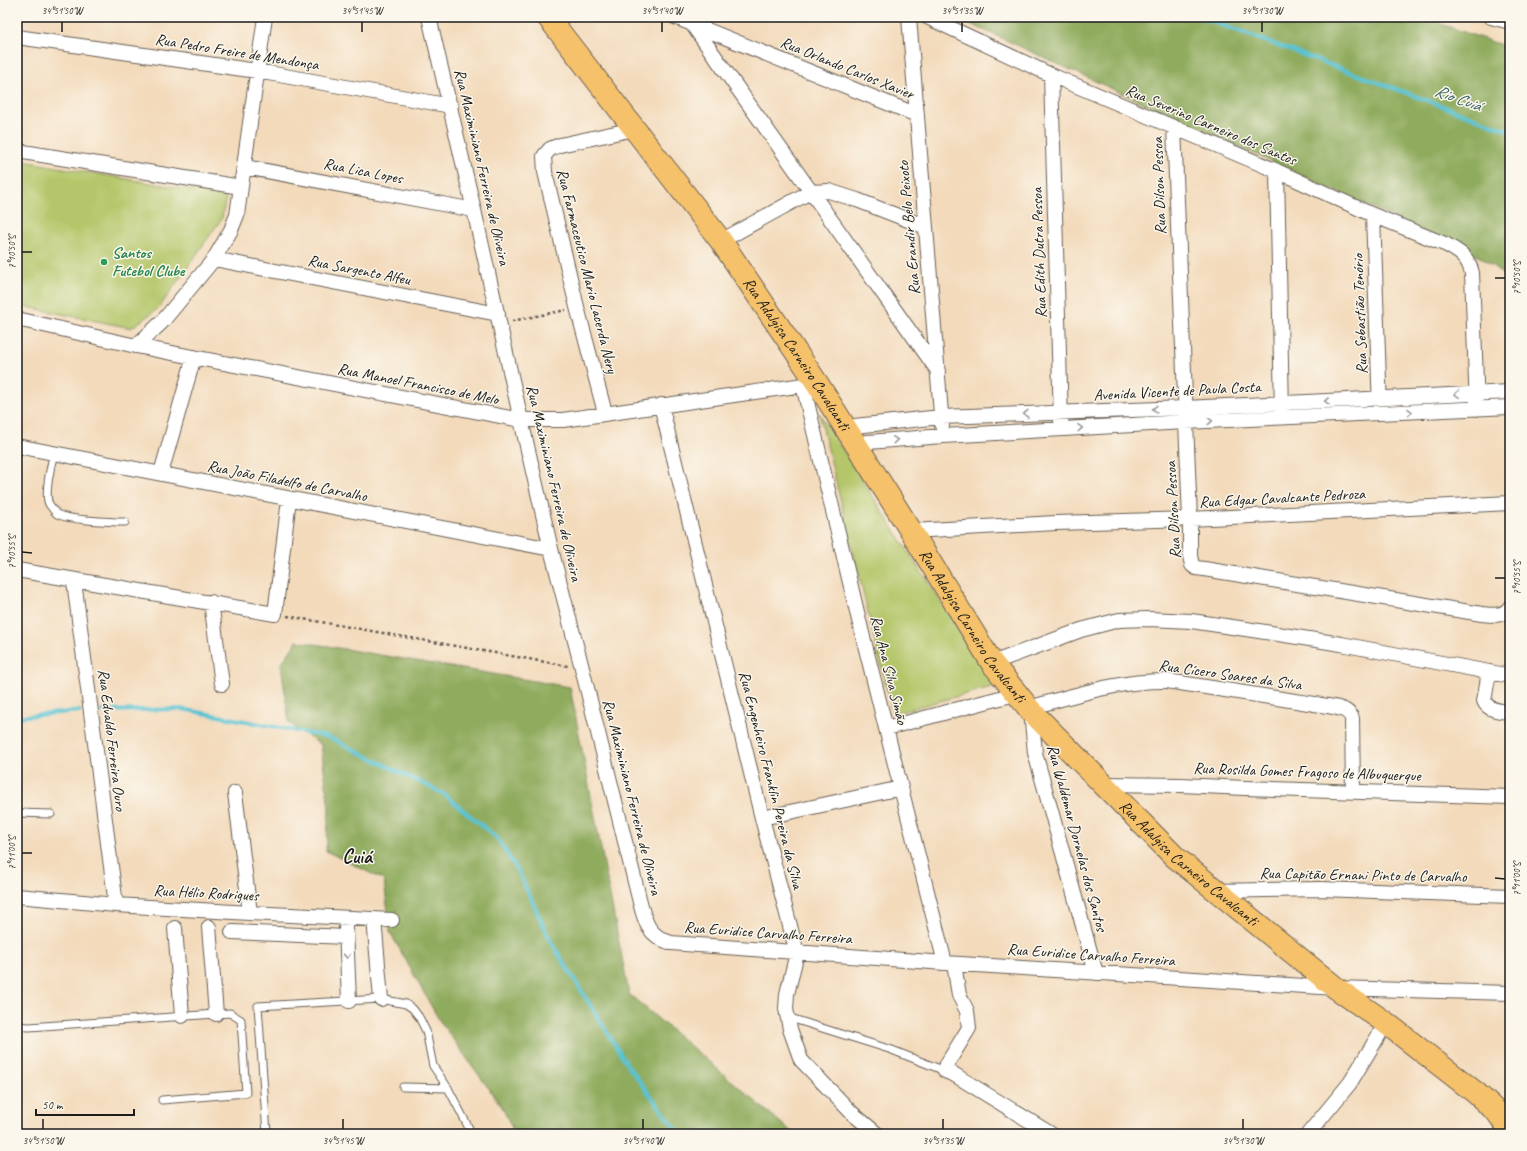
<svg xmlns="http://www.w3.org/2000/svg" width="1527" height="1151" font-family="Caveat,sans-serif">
  <rect width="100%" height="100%" fill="#fbf7ec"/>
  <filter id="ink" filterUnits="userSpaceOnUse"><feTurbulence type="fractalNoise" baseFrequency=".025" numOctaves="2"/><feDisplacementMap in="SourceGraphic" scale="8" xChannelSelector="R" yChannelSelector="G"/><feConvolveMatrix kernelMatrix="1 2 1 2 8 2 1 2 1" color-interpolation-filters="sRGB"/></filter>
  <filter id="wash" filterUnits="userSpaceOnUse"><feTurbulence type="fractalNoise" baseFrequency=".012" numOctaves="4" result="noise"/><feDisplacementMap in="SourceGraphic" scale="16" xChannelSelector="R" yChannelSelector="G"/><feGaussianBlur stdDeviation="0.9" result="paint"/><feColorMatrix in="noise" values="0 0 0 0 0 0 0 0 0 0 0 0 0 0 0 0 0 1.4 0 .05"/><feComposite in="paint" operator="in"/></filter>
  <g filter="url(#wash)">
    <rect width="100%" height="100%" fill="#f3dabb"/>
    <!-- green -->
    <path fill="#b4c669" stroke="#687142" d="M17 160 226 196 222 218 159 308 131 328 17 305Z
      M819 413 995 686 893 714Z"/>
    <!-- forest -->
    <path fill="#8fab5d" stroke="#56643c" d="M955 17H1421L1510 48V279L1482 258Z
      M297 641 570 687 629 994 794 1134H515L502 1107 439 1020 390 932 384 880 326 851 329 809 321 745 289 723 281 664Z"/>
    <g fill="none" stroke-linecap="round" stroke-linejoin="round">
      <!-- stream -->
      <path stroke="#58c3d3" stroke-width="4" d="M1200 17 1510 131
        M102 711 182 709 328 737 444 794 498 839 520 875 551 942 628 1066 680 1134
        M17 717 80 711"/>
    </g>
  </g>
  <g filter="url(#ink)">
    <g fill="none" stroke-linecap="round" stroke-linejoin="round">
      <defs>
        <path id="lane" d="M54 453C51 464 44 494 49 504 51 507 55 512 57 514 67 520 112 522 125 522
          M17 813 51 814
          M787 1017 892 1050 945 1071
          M17 1026 29 1027 230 1013 241 1020 246 1093 162 1100
          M403 1087 448 1088
          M267 1134 258 1006 381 999 406 1004 413 1009 419 1017 426 1031 433 1066 448 1088 472 1134"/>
        <path id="street" d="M429 17 474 210 521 420 551 549 582 668 638 894C644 917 645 935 671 943L945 963 1336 988 1510 993
          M675 17 917 115
          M909 17 942 426
          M927 17 1051 75 1277 171 1373 215 1447 245C1461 253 1468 257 1472 273L1477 409
          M1491 17 1510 22
          M692 24 938 371
          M17 37 257 71 451 106
          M1051 75 1061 421
          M1174 127 1190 519V556L1192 565 1196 568 1204 569 1482 614C1492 615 1504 617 1510 607
          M17 151 241 187
          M245 167 474 210
          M1277 171 1282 411
          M1373 215 1380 408
          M721 241 810 192 829 191 857 200 926 227
          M214 259 498 314
          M17 319 136 346 521 420H563L817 383
          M136 346 162 322 214 259 231 230 237 215 265 17
          M803 385 862 633 945 963
          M661 405 762 818 797 953 787 994 786 1009 790 1029 801 1060 852 1113 877 1134
          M605 413 577 307 545 172 544 156 550 149 560 145 634 129
          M845 427 941 417 1185 408 1510 392
          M856 443 943 436 1185 422 1510 407
          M17 446 551 549
          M161 473 194 357
          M911 531 1056 523 1190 519 1510 503
          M17 570 275 614 289 499
          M74 581 116 905
          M211 602 222 684
          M992 663 1081 630 1119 620 1149 619 1191 621 1246 629 1341 644 1510 676
          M1489 672 1484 701C1488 711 1501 711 1510 712
          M1028 708C1073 696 1120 680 1167 681L1334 707C1342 709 1348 710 1352 718L1353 792
          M1031 711 1035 753 1096 973
          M887 728 1015 694
          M1102 784 1181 785 1245 788 1510 797
          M235 793 250 913
          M762 818 901 788
          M1215 891 1321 889 1510 896
          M17 896 116 905 250 913 392 920
          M374 919 381 999
          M209 927 216 1014
          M175 928 182 1016
          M346 928 349 1001
          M232 932 346 937
          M954 964 959 995 967 1011 969 1028 947 1064 945 1071 955 1075 1051 1134
          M1308 1134 1350 1083 1386 1023"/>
        <g id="primary">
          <path id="s1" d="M548 17 721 241 817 383 911 531 992 663 1031 711 1175 857 1336 988 1386 1023 1476 1093 1497 1112 1510 1131"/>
        </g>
      </defs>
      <!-- lane casing -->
      <use href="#lane" stroke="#675e54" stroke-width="9"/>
      <!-- street casing -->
      <use href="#street" stroke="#675e54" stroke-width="16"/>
      <!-- primary casing -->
      <use href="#primary" stroke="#675e54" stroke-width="24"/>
      <!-- path -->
      <path stroke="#675e54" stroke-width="2.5" stroke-dasharray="3 3" stroke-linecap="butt" d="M512 321 566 310
        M287 616 568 666"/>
      <!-- lane -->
      <use href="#lane" stroke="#fff" stroke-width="7"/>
      <!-- street -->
      <use href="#street" stroke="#fff" stroke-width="14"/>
      <!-- primary -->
      <use href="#primary" stroke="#f5c16b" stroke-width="22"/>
    </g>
    <!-- one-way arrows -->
    <defs><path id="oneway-chevron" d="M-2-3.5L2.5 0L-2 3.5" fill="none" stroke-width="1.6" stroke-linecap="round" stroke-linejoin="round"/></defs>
    <g stroke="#999">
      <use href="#oneway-chevron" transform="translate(1457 394) rotate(176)"/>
      <use href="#oneway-chevron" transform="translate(1327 401) rotate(177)"/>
      <use href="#oneway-chevron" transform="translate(1155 409) rotate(178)"/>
      <use href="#oneway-chevron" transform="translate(1410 412) rotate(-2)"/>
      <use href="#oneway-chevron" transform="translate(1026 414) rotate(178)"/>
      <use href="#oneway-chevron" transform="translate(1210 421) rotate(-3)"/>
      <use href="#oneway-chevron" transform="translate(1080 428) rotate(-3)"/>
      <use href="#oneway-chevron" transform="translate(895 440) rotate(-5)"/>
      <use href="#oneway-chevron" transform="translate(347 956) rotate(88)"/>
    </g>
  </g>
  <!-- ticks -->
  <path fill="none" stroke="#1c1c1c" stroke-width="1.5" d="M62 32V22M362 32V22M662 32V22M962 32V22M1262 32V22M22 252H32M1495 278H1505M22 552 32 553M1495 578H1505M22 853H32M1495 878 1505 879M43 1129V1119M343 1129V1119M643 1129V1119M943 1129V1119M1243 1129V1119"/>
  <!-- markers -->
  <circle fill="#2e9e5b" stroke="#fbf7ec" stroke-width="1.5" cx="104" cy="262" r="4"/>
  <g text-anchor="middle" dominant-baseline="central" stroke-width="3" stroke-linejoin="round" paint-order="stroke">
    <!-- street labels -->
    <g font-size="16" fill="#1c1c1c" stroke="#fbf7ec">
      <text transform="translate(237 52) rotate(9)">Rua Pedro Freire de Mendonça</text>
      <text transform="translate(847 68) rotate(22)">Rua Orlando Carlos Xavier</text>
      <text transform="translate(1211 125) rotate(23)">Rua Severino Carneiro dos Santos</text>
      <text transform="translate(482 167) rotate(77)">Rua Maximiniano Ferreira de Oliveira</text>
      <text transform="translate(363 171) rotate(11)">Rua Lica Lopes</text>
      <text transform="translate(1159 186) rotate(-92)">Rua Dilson Pessoa</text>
      <text transform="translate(909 228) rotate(-95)">Rua Erandir Belo Peixoto</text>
      <text transform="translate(1039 253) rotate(-92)">Rua Edith Dutra Pessoa</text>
      <text transform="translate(359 270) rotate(11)">Rua Sargento Alfeu</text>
      <text transform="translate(587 271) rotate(76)">Rua Farmaceutico Mario Lacerda Nery</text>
      <text transform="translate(1360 314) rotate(-92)">Rua Sebastião Tenório</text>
      <text stroke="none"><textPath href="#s1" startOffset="419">Rua Adalgisa Carneiro Cavalcanti</textPath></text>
      <text transform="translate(418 384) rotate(11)">Rua Manoel Francisco de Melo</text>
      <text transform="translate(1177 391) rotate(-3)">Avenida Vicente de Paula Costa</text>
      <text transform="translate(287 481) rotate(11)">Rua João Filadelfo de Carvalho</text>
      <text transform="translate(554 483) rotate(77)">Rua Maximiniano Ferreira de Oliveira</text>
      <text transform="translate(1282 498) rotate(-3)">Rua Edgar Cavalcante Pedroza</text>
      <text transform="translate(1173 510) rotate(-93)">Rua Dilson Pessoa</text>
      <text stroke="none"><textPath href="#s1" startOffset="743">Rua Adalgisa Carneiro Cavalcanti</textPath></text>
      <text transform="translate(889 670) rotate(76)">Rua Ana Silva Simão</text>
      <text transform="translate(1230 675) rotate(8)">Rua Cícero Soares da Silva</text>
      <text transform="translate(112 740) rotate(83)">Rua Edvaldo Ferreira Ouro</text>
      <text transform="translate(1307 772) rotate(2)">Rua Rosilda Gomes Fragoso de Albuquerque</text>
      <text transform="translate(771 780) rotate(76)">Rua Engenheiro Franklin Pereira da Silva</text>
      <text transform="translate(632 797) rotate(76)">Rua Maximiniano Ferreira de Oliveira</text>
      <text transform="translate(1077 838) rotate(75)">Rua Waldemar Dornelas dos Santos</text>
      <text stroke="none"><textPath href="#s1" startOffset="1066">Rua Adalgisa Carneiro Cavalcanti</textPath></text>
      <text transform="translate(1363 875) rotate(1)">Rua Capitão Ernani Pinto de Carvalho</text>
      <text transform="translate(206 893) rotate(3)">Rua Hélio Rodrigues</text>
      <text transform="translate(768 933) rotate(4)">Rua Euridice Carvalho Ferreira</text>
      <text transform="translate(1091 955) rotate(4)">Rua Euridice Carvalho Ferreira</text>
    </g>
    <!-- leisure labels -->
    <g font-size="16" font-weight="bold" fill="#27864d" stroke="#fbf7ec" text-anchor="start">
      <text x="112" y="253">Santos<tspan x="112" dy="18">Futebol Clube</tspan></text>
    </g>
    <!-- water labels -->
    <g font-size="17" font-style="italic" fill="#345f65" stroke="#fbf7ec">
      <text transform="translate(1458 98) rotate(20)">Rio Cuiá</text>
    </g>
    <!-- district labels -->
    <g font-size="20" font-weight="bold" fill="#1c1c1c" stroke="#fbf7ec">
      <text x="357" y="856">Cuiá</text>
    </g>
  </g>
  <!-- margin -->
  <rect width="1527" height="1151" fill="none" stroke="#fbf7ec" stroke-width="44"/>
  <!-- scale -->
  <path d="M36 1109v6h98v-6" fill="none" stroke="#1c1c1c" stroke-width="2"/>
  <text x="42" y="1109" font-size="12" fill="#1c1c1c" stroke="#fbf7ec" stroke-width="3" paint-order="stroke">50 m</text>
  <rect x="22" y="22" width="1483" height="1107" fill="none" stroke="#1c1c1c" stroke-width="1.5"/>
  <g font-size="10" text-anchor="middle" fill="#1c1c1c">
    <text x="62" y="14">34°51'50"W</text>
    <text x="362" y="14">34°51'45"W</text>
    <text x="662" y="14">34°51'40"W</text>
    <text x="962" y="14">34°51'35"W</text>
    <text x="1262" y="14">34°51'30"W</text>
    <text transform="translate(11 252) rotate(-90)" y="4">7°10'50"S</text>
    <text transform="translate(1516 278) rotate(-90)" y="4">7°10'50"S</text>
    <text transform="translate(11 552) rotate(-90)" y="4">7°10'55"S</text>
    <text transform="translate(1516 578) rotate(-90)" y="4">7°10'55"S</text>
    <text transform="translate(11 853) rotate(-90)" y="4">7°11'00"S</text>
    <text transform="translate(1516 879) rotate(-90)" y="4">7°11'00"S</text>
    <text x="43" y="1144">34°51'50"W</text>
    <text x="343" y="1144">34°51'45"W</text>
    <text x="643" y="1144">34°51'40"W</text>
    <text x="943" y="1144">34°51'35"W</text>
    <text x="1243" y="1144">34°51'30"W</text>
  </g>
</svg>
